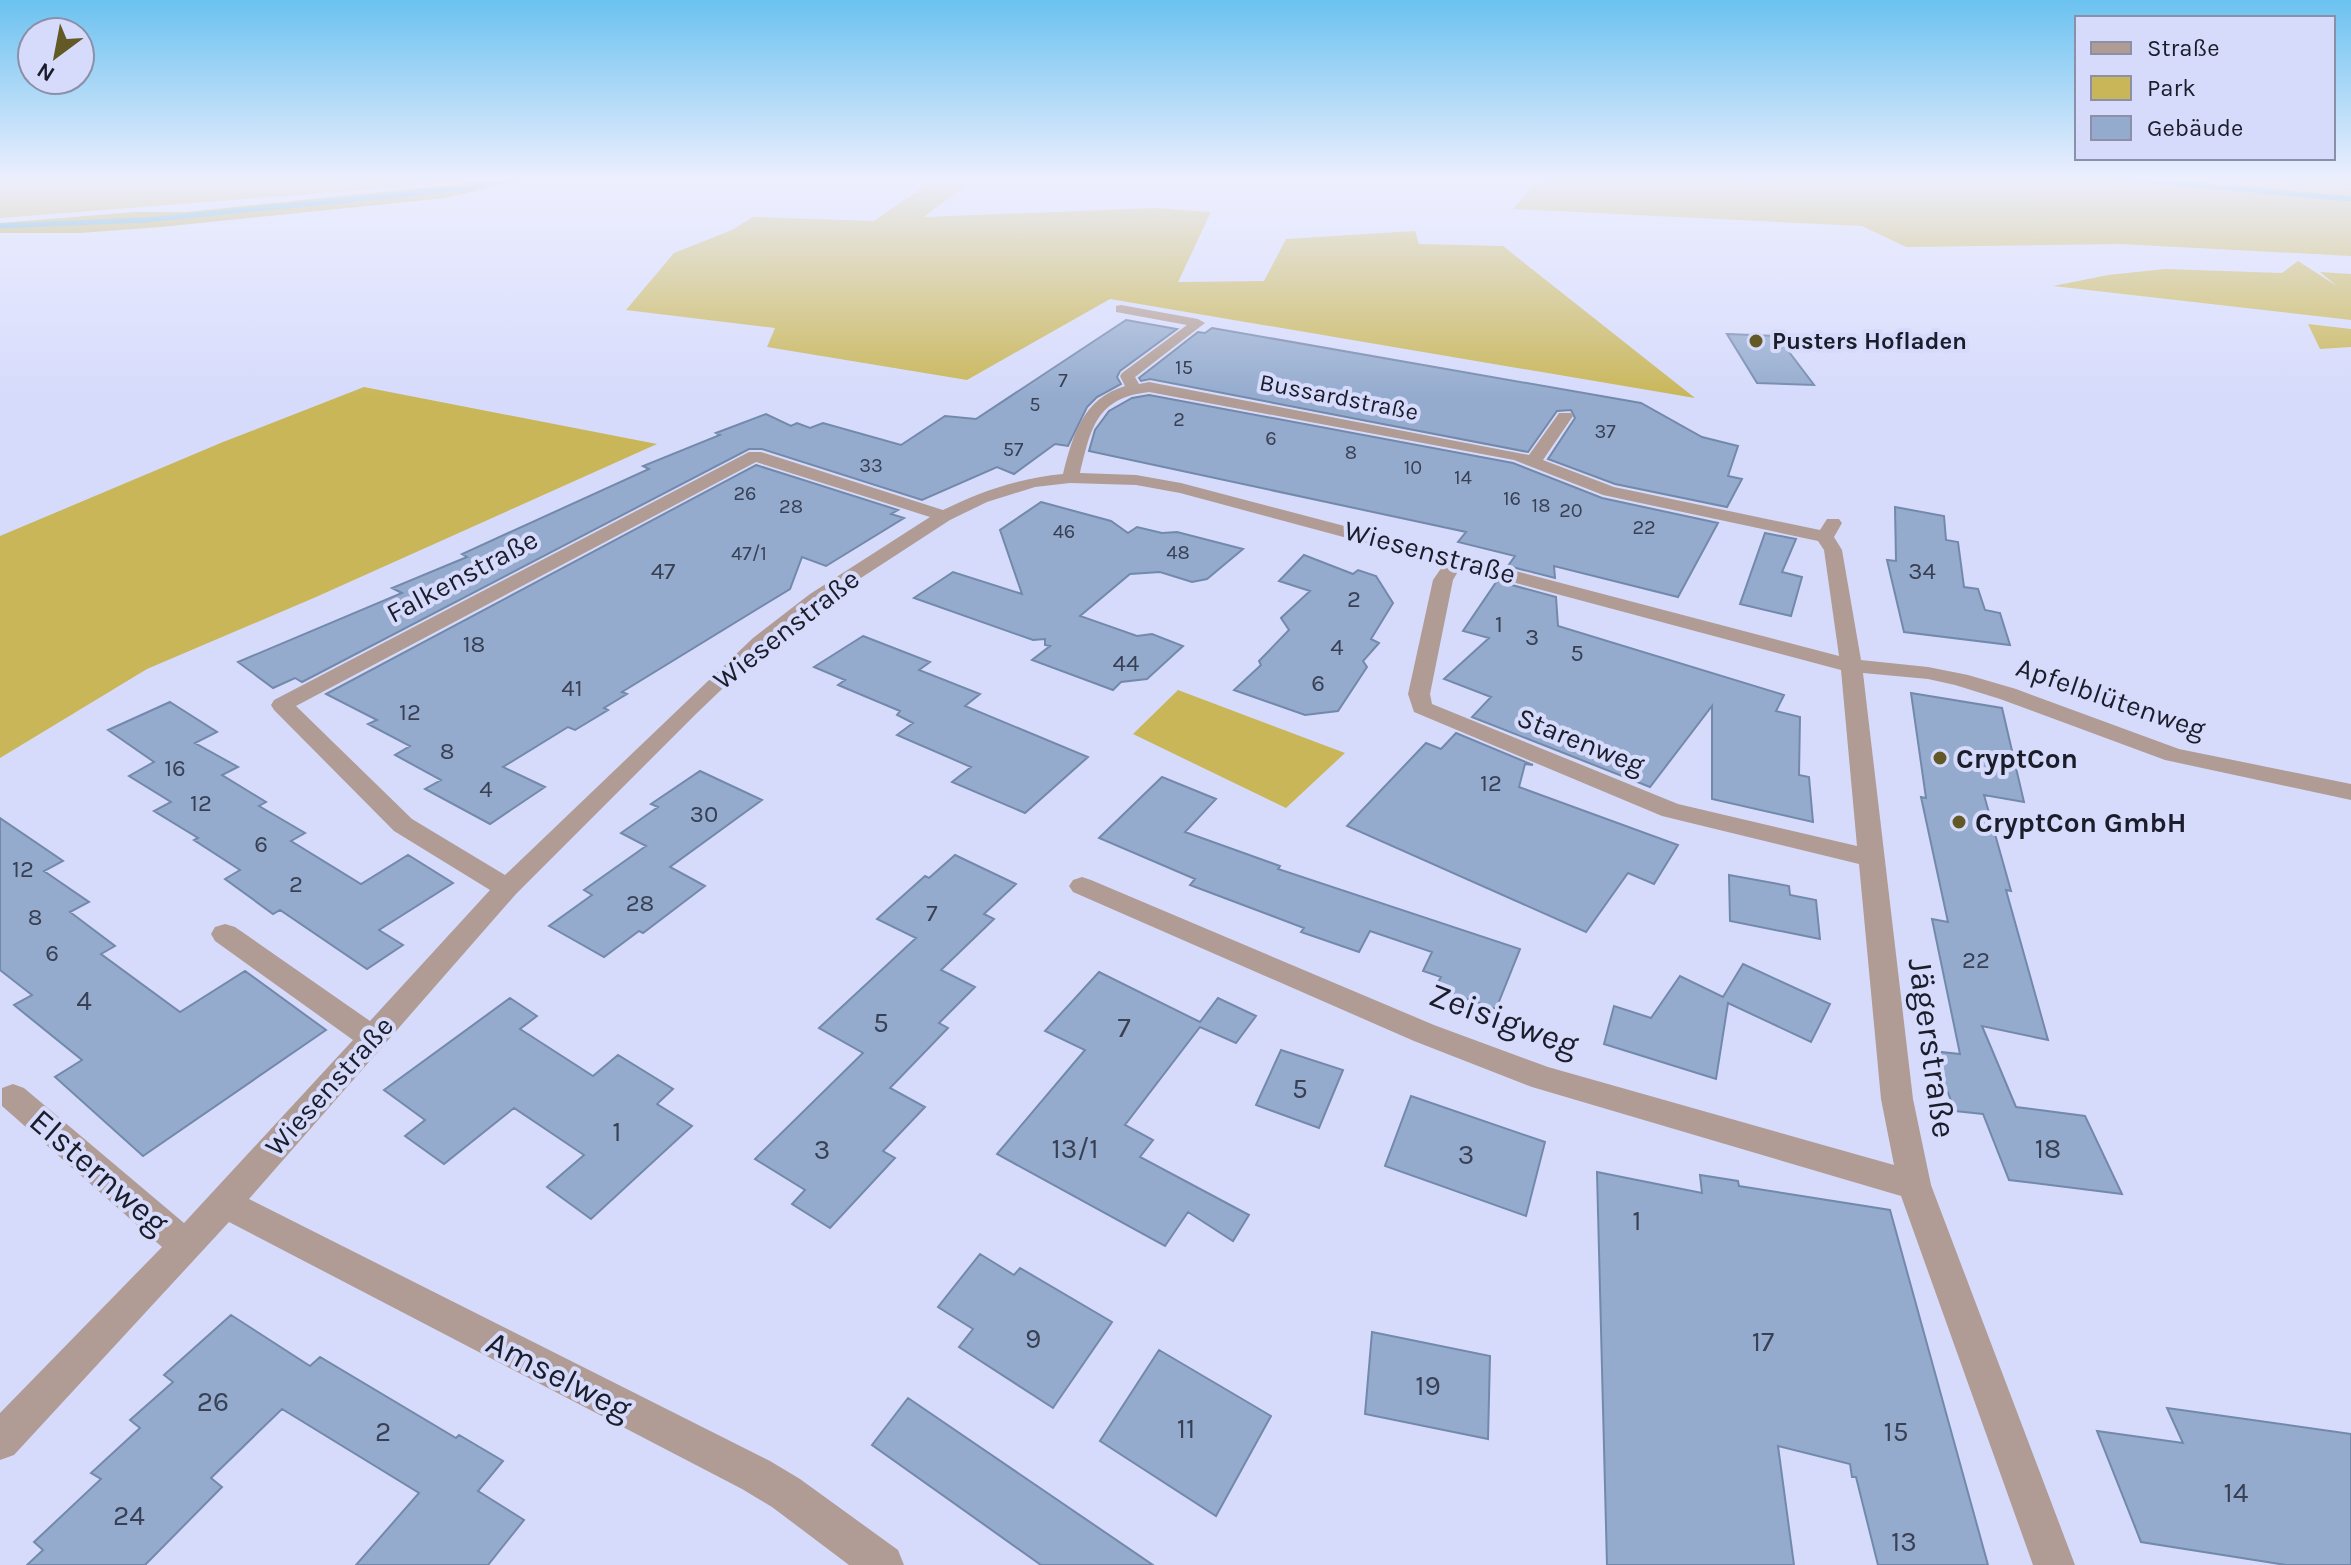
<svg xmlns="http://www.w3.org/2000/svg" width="2351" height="1565" font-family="Karla,sans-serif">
  <rect width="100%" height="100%" fill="#d6dbfc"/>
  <!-- green -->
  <path fill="#c9b658" d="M0 178H472L466 182 0 218Z
    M1551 178H2351V256L2120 244 1906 247 1862 226 1513 209 1533 186Z
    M927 184H967L924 217 1156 208 1211 212 1178 282 1264 281 1286 239 1415 231 1419 244 1503 246 1695 398 1110 299 967 380 767 347 775 328 626 310 674 253 732 230 753 217 874 221Z
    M2298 261 2337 286 2320 272 2351 274V320L2053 286 2108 275 2165 269 2282 273Z
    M2308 324 2351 329V347L2320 349Z
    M364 387 657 444 316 597 147 669 0 758V536L223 442Z
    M1178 690 1345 753 1286 808 1133 734Z"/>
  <!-- forest -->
  <path fill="#b7a339" d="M477 178H534L446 198 161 227 80 233H0V223L135 212H186L468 183Z"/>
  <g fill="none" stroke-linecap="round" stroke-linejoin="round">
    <!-- stream -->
    <path stroke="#41a0bd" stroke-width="5" d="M1738 178H1767
      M2117 178 2351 199
      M0 226 146 220 467 188 509 178"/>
  </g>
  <!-- building -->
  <path fill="#94abce" stroke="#7389ab" stroke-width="2" d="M1126 320 1177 329 1120 371 1117 377 1121 384 1097 397 1087 407 1068 446 1055 444 1014 474 997 467 922 500 762 449H749L302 682 295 678 273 688 238 662 402 593 392 588 467 557 462 554 649 469 643 466 720 435 716 433 766 414 791 426 797 423 810 428 823 423 901 445 945 416 976 419Z
    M1212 328 1641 403 1702 437 1738 446 1728 476 1742 479 1727 507 1615 484 1548 459 1575 418 1571 410 1557 411 1528 452 1150 379 1141 381 1139 378 1198 332 1205 333Z
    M1727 334 1777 336 1814 385 1757 383Z
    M1149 395 1513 463 1602 498 1718 523 1678 597 1554 566 1555 578 1508 566 1515 556 1458 542 1466 532 1089 451 1095 430 1109 411 1132 398Z
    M756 465 898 510 891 514 904 518 826 566 802 557 790 589 622 692 627 694 604 708 608 710 575 730 568 727 503 767 545 787 490 824 425 789 441 780 395 755 410 746 368 724 377 720 326 694Z
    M1041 502 1111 521 1128 533 1137 527 1162 533 1177 532 1243 549 1207 579 1192 582 1160 572 1130 574 1080 616 1137 636 1152 634 1183 646 1147 679 1121 682 1113 690 1032 660 1050 646 1045 645V639L1033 640 914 598 953 572 1022 594 1000 530Z
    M1895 507 1944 516 1946 540 1958 542 1964 587 1978 589 1985 610 2000 613 2010 645 1904 632 1887 560 1896 561Z
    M1765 533 1796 539 1782 572 1802 577 1791 616 1740 604Z
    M1304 555 1353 574 1358 570 1376 576 1393 603 1371 639 1379 643 1363 661 1367 667 1338 711 1305 715 1234 690 1261 665 1259 661 1289 630 1281 618 1310 591 1279 581Z
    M1497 581 1556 597 1558 626 1784 695 1776 711 1800 717 1799 775 1809 777 1813 822 1712 799V706L1650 787 1472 717 1491 697 1444 679 1489 638 1463 631Z
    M863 636 930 662 919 670 980 694 965 706 1088 757 1025 813 952 782 971 767 897 735 913 723 897 715 900 711 838 685 845 680 814 667Z
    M1911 693 2002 708 2024 802 1984 795 2011 891 2006 890 2048 1040 1982 1026 2016 1107 2085 1116 2122 1194 2009 1180 1983 1114 1955 1111 1932 1051 1960 1054 1932 919 1948 922 1921 797 1926 798Z
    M170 702 217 732 195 743 238 767 222 775 266 802 259 806 305 833 291 841 361 884 408 855 453 883 379 930 403 945 367 969 280 910 273 914 225 879 240 870 194 840 198 838 154 811 171 802 129 776 154 762 108 730Z
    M1456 733 1533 765 1525 764 1519 787 1678 845 1654 884 1628 873 1586 932 1347 826 1426 743 1441 749Z
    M700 771 762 800 670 867 705 886 643 933 639 931 604 957 549 926 592 895 584 890 646 846 621 833 658 807 651 804Z
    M1162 777 1216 799 1185 832 1280 866 1278 869 1520 949 1496 1009 1435 988 1441 977 1423 971 1432 952 1370 931 1359 952 1301 932 1304 928 1190 885 1195 879 1099 838Z
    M0 818 63 861 44 871 89 902 70 912 115 946 101 954 180 1012 245 971 326 1030 143 1156 55 1077 82 1060 14 1005 32 995 0 970Z
    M955 855 1016 884 984 914 994 919 941 970 975 987 939 1023 948 1028 890 1088 925 1107 883 1151 895 1158 830 1228 792 1204 805 1190 755 1159 863 1053 819 1028 916 938 877 919 925 876 929 878Z
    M1729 875 1789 886 1790 895 1816 900 1820 939 1730 921Z
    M1743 964 1830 1004 1811 1042 1728 1003 1716 1079 1604 1044 1614 1006 1651 1018 1680 976 1723 997Z
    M1099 972 1200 1022 1218 998 1256 1016 1236 1043 1200 1027 1125 1125 1153 1140 1140 1157 1249 1215 1233 1241 1188 1212 1165 1246 997 1154 1085 1050 1045 1031Z
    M510 998 537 1016 520 1029 593 1076 618 1055 673 1089 657 1104 692 1126 591 1219 547 1187 584 1155 514 1108 444 1164 405 1136 425 1120 384 1090Z
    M1281 1050 1343 1070 1319 1128 1256 1105Z
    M1411 1096 1545 1142 1526 1216 1385 1166Z
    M1597 1172 1702 1193 1700 1175 1738 1181 1739 1186 1890 1210 1988 1565H1878L1856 1477H1852L1850 1464 1778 1446 1794 1565H1607Z
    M980 1254 1014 1275 1020 1268 1112 1322 1053 1408 959 1347 973 1329 938 1307Z
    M231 1315 310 1366 320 1357 456 1438 459 1435 503 1461 478 1491 524 1520 488 1565H356L419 1493 282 1409 211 1478 222 1487 145 1565H27L43 1550 34 1542 101 1479 91 1473 140 1428 130 1420 173 1382 164 1375Z
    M1372 1332 1490 1356 1488 1439 1365 1414Z
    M1159 1350 1271 1416 1216 1516 1100 1441Z
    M908 1398 1153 1565H1041L872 1445Z
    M2167 1408 2351 1434V1565H2286L2141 1542 2097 1431 2183 1443Z"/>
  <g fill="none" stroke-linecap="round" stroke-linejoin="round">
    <!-- minor -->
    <path fill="#b09c95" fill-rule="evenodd" d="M1121 305 1198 319 1205 323 1135 377 1139 384 1149 382 1529 455 1559 413H1571L1573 416 1543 460 1614 487 1820 530 1827 519H1839L1842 523 1834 537 1842 550 1861 660 1928 667 1968 675 2016 689 2179 749 2351 784V800L2165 760 2000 699 1955 685 1928 679 1863 673 1913 1099 1931 1185 2075 1565H2033L1901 1196 1532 1087 1414 1041 1073 892 1069 886 1073 880 1082 877 1091 880 1434 1025 1548 1067 1894 1165 1881 1099 1859 864 1662 816 1414 712 1408 694 1433 580 1444 564 1180 493 1136 485 1070 483 1035 487 987 502 950 520 824 602 767 646 697 713 516 894 249 1199 770 1461 800 1479 898 1550 904 1565H849L772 1507 742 1489 229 1222 14 1455 0 1460V1413L162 1247 2 1106V1088L13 1084 24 1088 184 1223 353 1040 215 941 211 934 215 927 225 924 235 927 370 1021 490 890 394 831 274 710 271 705 274 700 749 452H761L943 510C981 491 1020 478 1063 474 1073 434 1083 399 1125 386L1120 376 1122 373 1187 325 1116 312V306ZM1149 392 1514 460 1603 495 1818 541 1824 550 1839 656 1181 483 1136 475 1080 473C1091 428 1096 398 1149 392ZM756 462 930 517 810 594 753 638 505 875 412 819 296 706ZM1460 568 1841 670 1857 846 1678 804 1432 704 1430 694 1453 580Z"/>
  </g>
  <!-- sky -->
  <linearGradient id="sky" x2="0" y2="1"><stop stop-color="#6bc2f0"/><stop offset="0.45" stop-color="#edeffe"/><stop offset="1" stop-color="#edeffe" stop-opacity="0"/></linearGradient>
  <rect width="2351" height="398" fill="url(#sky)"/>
  <!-- markers -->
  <g fill="#635926" stroke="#d6dbfc" stroke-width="3">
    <circle cx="1756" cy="341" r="8"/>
    <circle cx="1940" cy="758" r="8"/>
    <circle cx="1959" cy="822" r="8"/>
  </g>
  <g text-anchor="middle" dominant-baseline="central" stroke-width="8" stroke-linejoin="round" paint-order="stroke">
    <!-- far-number labels -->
    <g font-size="20" fill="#394054">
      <text x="1184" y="367">15</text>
      <text x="1063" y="380">7</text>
      <text x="1035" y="404">5</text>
      <text x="1179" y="419">2</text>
      <text x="1605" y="431">37</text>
      <text x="1271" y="438">6</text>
      <text x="1013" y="449">57</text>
      <text x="1351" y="452">8</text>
      <text x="871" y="465">33</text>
      <text x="1413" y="467">10</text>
      <text x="1463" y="477">14</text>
      <text x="745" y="493">26</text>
      <text x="1512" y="498">16</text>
      <text x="1541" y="505">18</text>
      <text x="791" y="506">28</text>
      <text x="1571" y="510">20</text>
      <text x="1644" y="527">22</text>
      <text x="1064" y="531">46</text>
      <text x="1178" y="552">48</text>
      <text x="749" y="553">47/1</text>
    </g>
    <!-- far-poi labels -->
    <g font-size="24" font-weight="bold" fill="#1b1d2b" stroke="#d6dbfc" text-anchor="start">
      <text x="1772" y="341">Pusters Hofladen</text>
    </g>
    <!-- far-street labels -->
    <g font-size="24" fill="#1b1d2b" stroke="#d6dbfc">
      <text transform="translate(1339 397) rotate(11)">Bussardstraße</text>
    </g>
    <!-- number labels -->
    <g font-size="24" fill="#394054">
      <text x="663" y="571">47</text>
      <text x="1922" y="571">34</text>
      <text x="1354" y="599">2</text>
      <text x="1499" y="624">1</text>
      <text x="1532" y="637">3</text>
      <text x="474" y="644">18</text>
      <text x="1337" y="647">4</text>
      <text x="1577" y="653">5</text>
      <text x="1126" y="663">44</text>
      <text x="1318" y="683">6</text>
      <text x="572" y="688">41</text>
      <text x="410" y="712">12</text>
      <text x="447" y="751">8</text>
      <text x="175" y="768">16</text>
      <text x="1491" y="783">12</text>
      <text x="486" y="789">4</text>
      <text x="201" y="803">12</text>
      <text x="704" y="814">30</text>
      <text x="261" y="844">6</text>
      <text x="23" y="869">12</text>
      <text x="296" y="884">2</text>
      <text x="640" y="903">28</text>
      <text x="932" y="913">7</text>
      <text x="35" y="917">8</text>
      <text x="52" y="953">6</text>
      <text x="1976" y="960">22</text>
    </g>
    <!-- street labels -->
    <g font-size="28" fill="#1b1d2b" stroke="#d6dbfc">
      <text transform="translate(1430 552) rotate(15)">Wiesenstraße</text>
      <text transform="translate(462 576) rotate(-28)">Falkenstraße</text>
      <text transform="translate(786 629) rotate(-38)">Wiesenstraße</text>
      <text transform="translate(2111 698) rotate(19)">Apfelblütenweg</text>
      <text transform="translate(1581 741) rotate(22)">Starenweg</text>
      <text transform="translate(329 1086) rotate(-48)">Wiesenstraße</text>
    </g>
    <!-- poi labels -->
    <g font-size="28" font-weight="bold" fill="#1b1d2b" stroke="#d6dbfc" text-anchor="start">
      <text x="1956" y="758">CryptCon</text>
      <text x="1975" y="822">CryptCon GmbH</text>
    </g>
    <!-- near-number labels -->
    <g font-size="28" fill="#394054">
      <text x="84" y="1000">4</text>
      <text x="881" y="1022">5</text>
      <text x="1124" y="1027">7</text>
      <text x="1300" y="1088">5</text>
      <text x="617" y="1131">1</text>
      <text x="1075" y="1148">13/1</text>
      <text x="2048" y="1148">18</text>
      <text x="822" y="1149">3</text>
      <text x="1466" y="1154">3</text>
      <text x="1637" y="1220">1</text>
      <text x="1033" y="1338">9</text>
      <text x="1763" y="1341">17</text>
      <text x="1428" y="1385">19</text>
      <text x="213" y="1401">26</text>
      <text x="1186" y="1428">11</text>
      <text x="383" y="1431">2</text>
      <text x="1896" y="1431">15</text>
      <text x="2236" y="1492">14</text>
      <text x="129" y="1515">24</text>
      <text x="1904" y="1541">13</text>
    </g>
    <!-- near-street labels -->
    <g font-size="34" fill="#1b1d2b" stroke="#d6dbfc">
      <text transform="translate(1504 1020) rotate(20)">Zeisigweg</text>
      <text transform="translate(1932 1048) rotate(82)">Jägerstraße</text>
      <text transform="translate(99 1172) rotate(41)">Elsternweg</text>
      <text transform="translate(559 1376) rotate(27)">Amselweg</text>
    </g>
  </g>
  <!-- legend -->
  <rect x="2075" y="16" width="260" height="144" fill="#d6dbfc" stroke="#8b8fa8" stroke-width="2"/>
  <rect x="2091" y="42" width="40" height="12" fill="#b09c95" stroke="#8b8fa8" stroke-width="2"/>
  <text x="2147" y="56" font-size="24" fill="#1b1d2b">Straße</text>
  <rect x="2091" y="76" width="40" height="24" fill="#c9b658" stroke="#8b8fa8" stroke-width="2"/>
  <text x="2147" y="96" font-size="24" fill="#1b1d2b">Park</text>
  <rect x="2091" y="116" width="40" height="24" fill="#94abce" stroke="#8b8fa8" stroke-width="2"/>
  <text x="2147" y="136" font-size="24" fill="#1b1d2b">Gebäude</text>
  <!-- north arrow -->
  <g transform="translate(56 56) rotate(212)"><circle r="38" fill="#d6dbfc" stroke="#8b8fa8" stroke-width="2"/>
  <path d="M0-6L14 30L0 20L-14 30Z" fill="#635926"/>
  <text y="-12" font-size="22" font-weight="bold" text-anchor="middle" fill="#1b1d2b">N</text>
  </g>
</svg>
